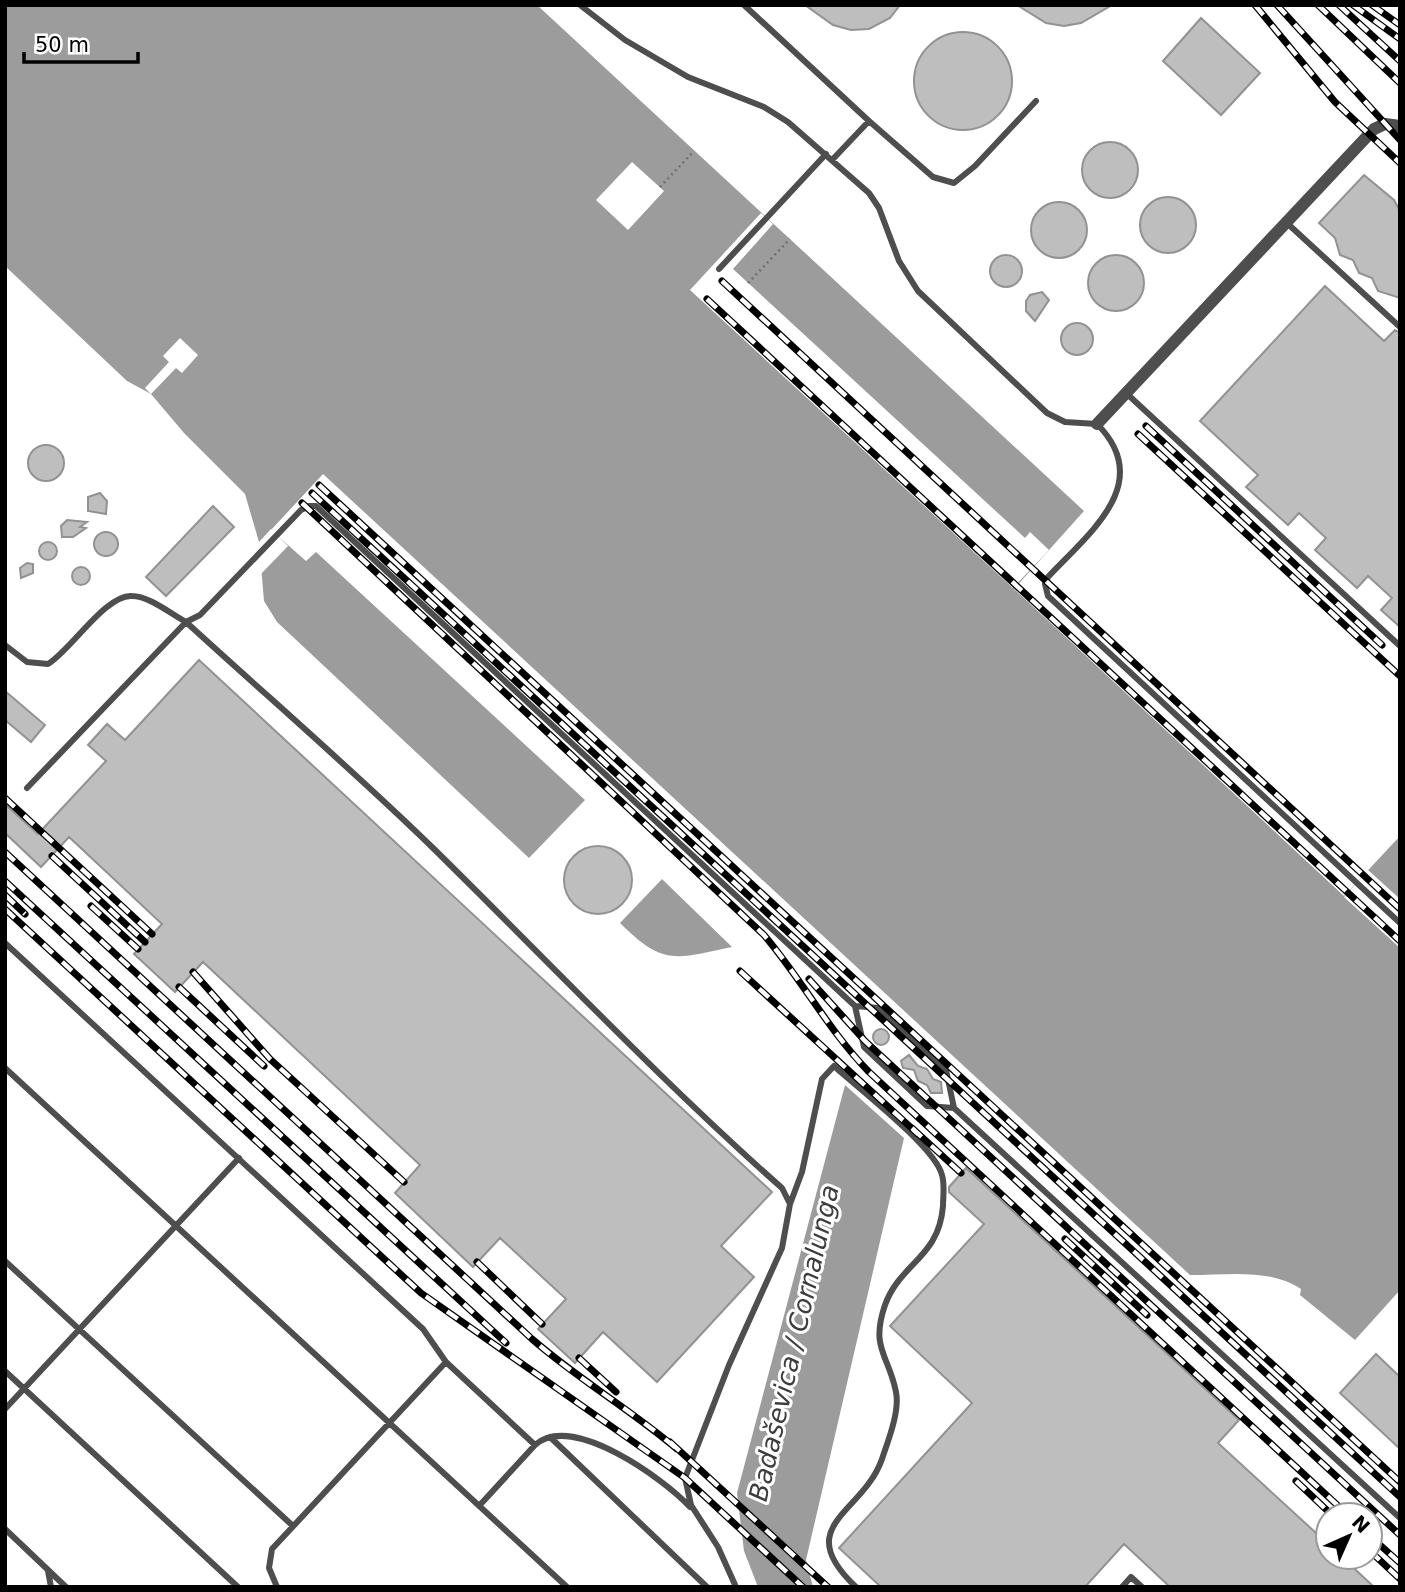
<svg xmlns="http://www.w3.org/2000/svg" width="1405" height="1592" font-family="'DejaVu Sans',sans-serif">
  <rect width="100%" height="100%" fill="#fff"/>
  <!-- water -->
  <path fill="#9c9c9c" d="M5 5H537L1084 511 1014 589 1344 896 1400 836V1290L1355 1340 1300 1295 1301 1289C1270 1268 1227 1275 1190 1275L323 474 271 530 306 561 316 552 585 800 529 858 277 622 264 601 259 542 245 494 184 433 151 394 127 381 5 266Z
    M662 879 732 947C675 959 663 966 620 923Z
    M845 1085 904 1138 806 1560 813 1587H758L744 1551 737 1493Z"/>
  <!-- pier -->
  <path fill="#fff" d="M632 162 664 191 628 230 596 200Z
    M761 213 773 224 733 269 1025 538 1030 532 1049 550 1013 588 690 290Z
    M180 338 198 355 182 373 176 368 151 394 145 388 169 362 163 356Z
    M271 529 288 546 260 575 259 542Z
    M1368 870 1400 899V948L1344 897Z"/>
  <!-- building -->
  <path fill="#bebebe" stroke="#929292" stroke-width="2" d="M805 5H900L890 18 869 29 851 30 833 25Z
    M1017 5H1112L1081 23 1064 26 1046 23Z
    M1201 18 1260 73 1221 115 1163 61Z
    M914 81a49 49 0 1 1 98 0a49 49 0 1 1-98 0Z
    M1082 170a28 28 0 1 1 56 0a28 28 0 1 1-56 0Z
    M1364 175 1394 200 1400 211V298L1378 291 1372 278 1359 273 1353 260 1340 255 1335 238 1319 223Z
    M1140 225a28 28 0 1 1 56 0a28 28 0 1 1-56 0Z
    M1031 230a28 28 0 1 1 56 0a28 28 0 1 1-56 0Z
    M990 271a16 16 0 1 1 32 0a16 16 0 1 1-32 0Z
    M1088 283a28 28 0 1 1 56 0a28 28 0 1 1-56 0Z
    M1325 286 1384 341 1395 330 1400 333V627L1381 610 1392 598 1368 576 1357 588 1315 550 1326 538 1299 513 1288 525 1246 487 1258 475 1200 421Z
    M1042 292 1049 300 1035 321 1026 311V301L1030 295Z
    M1061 339a16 16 0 1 1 32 0a16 16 0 1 1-32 0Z
    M28 463a18 18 0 1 1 36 0a18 18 0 1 1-36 0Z
    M100 493 107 501 106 514 88 511V497Z
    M213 506 234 527 166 596 146 577Z
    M67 520 87 522 80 527 86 528 73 537H62L61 526Z
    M94 544a12 12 0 1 1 24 0a12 12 0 1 1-24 0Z
    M39 551a9 9 0 1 1 18 0a9 9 0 1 1-18 0Z
    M27 563 33 564V573L21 578 20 568Z
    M72 576a9 9 0 1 1 18 0a9 9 0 1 1-18 0Z
    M199 660 772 1192 721 1246 754 1277 657 1382 603 1332 575 1363 538 1329 566 1299 500 1238 473 1267 395 1193 420 1165 203 962 175 992 134 954 162 924 69 837 41 867 5 833V804L38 834 106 761 88 745 107 724 125 740Z
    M5 691 45 725 31 742 5 720Z
    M564 880a34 34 0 1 1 68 0a34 34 0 1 1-68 0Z
    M873 1037a8 8 0 1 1 16 0a8 8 0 1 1-16 0Z
    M909 1055 918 1066 927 1069 933 1079 941 1082 942 1093H931L927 1085 918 1081 914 1070 903 1068 901 1061Z
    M966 1168 1239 1420 1218 1443 1328 1544V1557H1342L1374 1587H1170L1124 1544 1085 1587H881L839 1548 972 1403 890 1326 984 1224 949 1192V1187Z
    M1376 1354 1400 1377V1449L1340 1393Z"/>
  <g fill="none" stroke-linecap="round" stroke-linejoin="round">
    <!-- path -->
    <path stroke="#707070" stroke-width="2.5" stroke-dasharray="2 3.5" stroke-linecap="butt" d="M660 187 694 151
      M748 283 790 239"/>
    <!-- lane -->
    <path stroke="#4e4e4e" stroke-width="6" d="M580 5 625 40 688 77 764 107 788 122 869 193 879 208 899 261 918 291 1047 413 1065 422 1097 424C1156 483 1088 534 1048 577L1045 584 1048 596 1400 923
      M744 5 869 121 833 159
      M869 121 933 177 954 183 975 166 1036 101
      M1288 224 1400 327
      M719 269 826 154
      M1126 393 1400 646
      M5 645 27 662 48 664C71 650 106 594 132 596 149 596 171 614 186 622L200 615 301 510 309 506H316L855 1006 879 1008 946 1070 954 1108 1400 1518
      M27 788 186 622C268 697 353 770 433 848 549 962 660 1080 782 1188L789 1202
      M5 943 423 1329 446 1362 535 1445C572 1412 664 1479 690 1507
      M855 1006 864 1047 927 1106 954 1108
      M5 1068 567 1587
      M5 1261 293 1526
      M5 1371 238 1587
      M5 1409 239 1158
      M550 1437 707 1587
      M479 1506 535 1445
      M5 1529 66 1587
      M48 1571 51 1587
      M277 1587 269 1568 272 1549 446 1362
      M736 1587 718 1547 691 1505 685 1478 729 1365 782 1248 790 1204 802 1172 822 1079 834 1066C858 1088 935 1147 942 1175 945 1185 943 1196 943 1206 939 1258 900 1263 885 1305 870 1349 889 1355 896 1392 900 1411 888 1441 882 1459 863 1514 790 1525 856 1587
      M1122 1587 1131 1577 1142 1587"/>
    <!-- street -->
    <path stroke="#4e4e4e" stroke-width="12" d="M1097 424 1374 129 1385 124 1400 126"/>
    <defs>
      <path id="rail" d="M1255 5 1335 102 1400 163
        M1277 5 1400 140
        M1318 5 1400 83
        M1339 5 1400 61
        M1353 5 1400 39
        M1372 5 1400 25
        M722 281 1400 909
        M707 299 1400 941
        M1146 426 1382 645
        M1138 434 1400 676
        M319 485 1400 1482
        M312 493 1400 1497
        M302 503 764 935C802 980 829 1031 869 1072L1348 1515
        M5 798 152 934
        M5 852 532 1339C578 1379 631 1410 677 1449
        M52 856 145 942
        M5 881 506 1343
        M5 895 25 914
        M91 906 138 949
        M5 909 421 1293 685 1478 803 1587
        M740 971 918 1134
        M193 972 270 1059 404 1182
        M809 979 865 1041 1400 1535
        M179 987 264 1066
        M912 1128 961 1173
        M1065 1239 1147 1315
        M477 1262 542 1324
        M579 1358 616 1392
        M670 1442 828 1587
        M1296 1481 1332 1515
        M1370 1536 1400 1563
        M1370 1551 1400 1579"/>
    </defs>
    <!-- rail casing -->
    <use href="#rail" stroke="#000" stroke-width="7"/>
    <!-- rail -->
    <use href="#rail" stroke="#fff" stroke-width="4.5" stroke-dasharray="13" stroke-linecap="butt"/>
  </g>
  <g text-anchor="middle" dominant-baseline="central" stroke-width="6" stroke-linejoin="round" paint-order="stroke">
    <!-- water labels -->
    <g font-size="26" font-style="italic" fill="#3d3d3d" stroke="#fff">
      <text transform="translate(794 1343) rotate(-77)">Badaševica / Cornalunga</text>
    </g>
  </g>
  <!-- border -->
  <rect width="1405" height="1592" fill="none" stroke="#000000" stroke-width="14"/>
  <!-- north arrow -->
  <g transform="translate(1349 1536) rotate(45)"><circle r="33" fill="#ffffff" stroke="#999999" stroke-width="2"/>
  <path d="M0-5L12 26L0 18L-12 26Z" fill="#000000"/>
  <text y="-10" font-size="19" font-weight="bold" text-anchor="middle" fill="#000000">N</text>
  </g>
  <!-- scale -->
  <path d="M24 52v10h114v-10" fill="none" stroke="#000000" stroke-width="3.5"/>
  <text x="35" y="52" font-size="21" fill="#000000" stroke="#ffffff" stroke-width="5" paint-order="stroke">50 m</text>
</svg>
